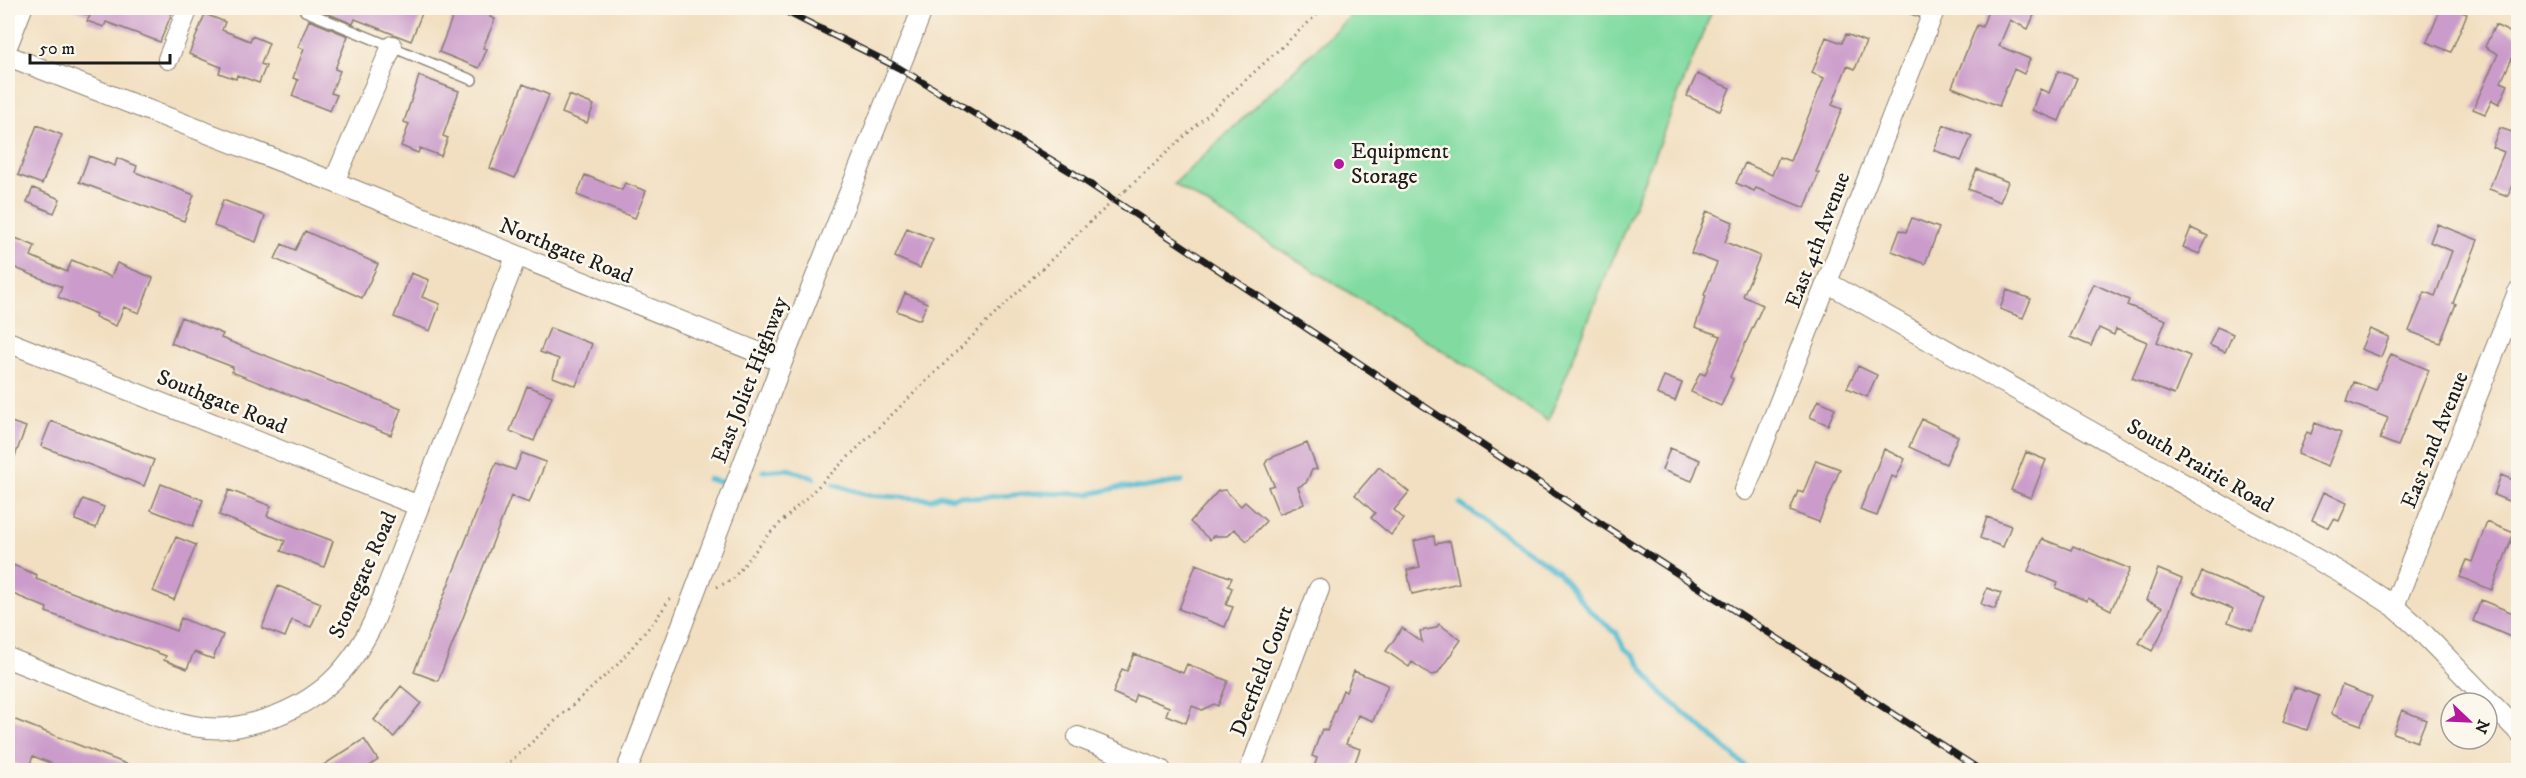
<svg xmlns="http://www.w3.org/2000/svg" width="2526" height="778" font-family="'IM FELL DW Pica',serif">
  <rect width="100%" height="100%" fill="#fbf7ec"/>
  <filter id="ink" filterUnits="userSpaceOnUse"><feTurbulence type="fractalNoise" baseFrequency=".0167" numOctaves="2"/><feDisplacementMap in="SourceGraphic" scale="12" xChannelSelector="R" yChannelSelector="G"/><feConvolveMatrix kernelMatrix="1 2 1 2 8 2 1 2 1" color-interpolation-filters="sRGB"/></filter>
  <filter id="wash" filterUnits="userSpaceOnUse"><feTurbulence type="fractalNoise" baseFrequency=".008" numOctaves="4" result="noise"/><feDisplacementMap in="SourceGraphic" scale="24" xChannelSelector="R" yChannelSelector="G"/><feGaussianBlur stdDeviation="1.35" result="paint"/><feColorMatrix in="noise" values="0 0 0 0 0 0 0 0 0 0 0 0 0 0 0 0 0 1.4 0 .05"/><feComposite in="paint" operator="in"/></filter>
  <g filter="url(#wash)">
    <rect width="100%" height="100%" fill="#f2dfc1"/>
    <!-- green -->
    <path fill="#81dba1" stroke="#4e7c5e" stroke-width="1.5" d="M1359 8H1713L1548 421 1469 367 1174 184Z"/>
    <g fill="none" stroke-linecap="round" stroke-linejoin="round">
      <!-- stream -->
      <path stroke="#54bcd2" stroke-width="5" d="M763 471 788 469 814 478
        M708 479 720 482 725 481
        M834 484 867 495 931 499 940 495 952 498 960 495 973 498 1037 493 1089 494 1122 487 1142 488 1182 481
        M1460 504 1557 571 1589 610 1616 633 1624 648 1633 654 1657 689 1743 764 1747 770"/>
    </g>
    <g id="blocks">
      <!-- building -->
      <path fill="#cb9ccb" d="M71 8H174L160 42 106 22 104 27 87 21 90 16Z
        M314 8H424L411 41 355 19 353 24Z
        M456 8H494L490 17 495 19 483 48 487 49 479 68 439 52Z
        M1980 8H2037L2028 29 2010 20 1999 46 2030 59 2024 74 2014 69 1999 106 1952 87 1977 25 1982 27 1988 11Z
        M2441 8H2450L2467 14 2451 52 2427 42Z
        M205 14 225 22 222 30 250 41 252 36 269 43 261 64 266 66 259 83 237 75 236 79 219 73 221 67 189 54Z
        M309 20 348 36 335 69 340 71 331 93 337 95 330 111 292 96 298 80 293 78 304 49 298 47Z
        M2495 25 2518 36V45L2501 82 2508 85 2499 104 2492 100 2485 114 2473 109 2498 54 2485 47Z
        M1846 34 1866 42 1855 69 1847 66 1832 105 1842 109 1816 172 1819 173 1805 208 1756 188 1754 191 1736 183 1745 163 1772 175 1779 157 1790 161 1824 78 1812 73 1826 37 1842 43Z
        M2058 71 2077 78 2059 121 2032 110 2040 89 2049 93Z
        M1697 74 1730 88 1720 111 1687 96Z
        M419 76 459 91 443 136 448 138 441 156 420 148 418 153 401 146 409 124 404 122Z
        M523 84 549 95 515 178 490 168Z
        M569 95 594 105 587 123 562 113Z
        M2518 118V169L2508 196 2489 189 2504 152 2492 147 2500 128 2512 132Z
        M37 125 62 135 42 184 18 175Z
        M1944 125 1972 136 1961 161 1934 150Z
        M89 156 115 166 117 158 137 166 135 172 194 195 184 221 79 182Z
        M1977 169 2008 182 2000 202 1968 189Z
        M585 175 622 190 625 183 646 191 635 218 577 195Z
        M33 188 60 199 54 213 27 202Z
        M223 200 265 216 256 242 214 226Z
        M1707 211 1733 222 1725 242 1760 256 1743 296 1763 305 1730 377 1733 379 1721 406 1691 392 1700 373 1705 375 1721 336 1695 327 1706 296 1704 295 1717 263 1691 253Z
        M1912 218 1939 228 1925 264 1892 251 1900 230 1906 232Z
        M2437 224 2478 240 2453 303 2456 304 2440 343 2409 331 2425 292 2435 296 2452 251 2430 242Z
        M907 228 933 239 920 268 895 257Z
        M2191 228 2208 236 2199 254 2183 247Z
        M305 231 378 264 362 298 275 259 282 244 295 250Z
        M8 235 35 246 31 256 67 272 72 260 111 277 117 263 153 278 139 313 124 307 116 326 95 317 96 314 58 297 62 287 8 265Z
        M411 273 429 280 422 297 440 304 430 331 394 317Z
        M2094 284 2129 300 2127 305 2166 320 2157 342 2190 356 2174 395 2132 378 2147 342 2116 329 2114 335 2099 328 2091 346 2070 337Z
        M2007 290 2031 299 2023 318 2000 309Z
        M905 293 927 303 920 320 897 311Z
        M181 317 223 334 221 338 401 409 391 435 232 372 233 367 171 343Z
        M2217 327 2233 334 2225 352 2209 345Z
        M550 328 592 344 576 386 553 377 559 359 540 352Z
        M2370 329 2389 337 2381 357 2361 349Z
        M2391 354 2429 370 2398 446 2380 439 2388 418 2347 402 2354 382 2376 390Z
        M1858 366 1877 375 1867 397 1847 388Z
        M1664 376 1682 383 1675 401 1657 394Z
        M527 386 552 396 534 441 510 431Z
        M1818 400 1835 408 1828 425 1810 417Z
        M1922 419 1958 436 1946 464 1909 447Z
        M8 421 26 427 9 472 8 471Z
        M51 421 154 460 144 486 41 446Z
        M2315 423 2341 433 2328 466 2298 454 2307 432 2311 434Z
        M1307 443 1317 469 1312 470 1306 483 1298 487 1304 504 1279 514 1268 487 1274 485 1265 464 1268 459Z
        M1670 448 1700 460 1692 481 1662 470Z
        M1884 449 1905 459 1896 478 1892 476 1877 516 1860 510Z
        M2026 452 2046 460 2031 498 2011 490Z
        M522 453 546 462 529 503 511 496 438 681 414 672 496 463 515 470Z
        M1816 460 1840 469 1819 522 1790 511 1798 491 1803 493Z
        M1379 467 1409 492 1394 510 1404 519 1391 535 1371 518 1375 513 1355 495Z
        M2501 475 2518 482V505L2494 495Z
        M161 484 203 500 193 526 151 510Z
        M229 490 271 506 267 516 333 541 324 567 281 551 285 541 219 515Z
        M1225 490 1241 506 1245 502 1266 521 1247 541 1234 529 1227 536H1213L1210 540 1190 522 1218 491Z
        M2324 492 2347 503 2339 521 2334 519 2329 528 2312 520Z
        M83 499 104 507 96 528 75 520Z
        M1987 517 2011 526 2003 547 1980 538Z
        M2487 522 2514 533 2492 590 2460 577 2467 560 2472 562Z
        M1434 536 1435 544 1450 541 1459 583 1412 594 1407 570 1420 567 1414 541Z
        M176 537 196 545 174 600 153 591Z
        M2042 539 2071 550 2073 546 2130 569 2111 610 2088 598 2087 601 2056 588 2058 583 2028 571Z
        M8 563 37 575 36 579 176 631 181 618 223 635 213 659 194 652 187 669 164 660 166 656 46 612 47 608 8 592Z
        M1196 564 1232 578 1228 586 1232 588 1226 605 1233 607 1225 627 1179 609Z
        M2158 569 2182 579 2159 639 2152 651 2139 643 2162 607 2146 600Z
        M2202 572 2265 598 2253 631 2228 622 2233 609 2193 592Z
        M278 586 321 603 311 627 292 620 285 637 262 628Z
        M1987 588 2001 593 1995 609 1981 604Z
        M2481 600 2518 615V640L2473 621Z
        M1439 624 1461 640 1437 674 1431 675 1412 662 1409 667 1386 651 1402 628 1422 642 1420 631 1436 628Z
        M1134 654 1183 673 1187 664 1228 681 1218 706 1214 704 1202 710 1192 706 1186 723 1166 715 1169 707 1136 694 1133 702 1113 693 1122 669 1127 671Z
        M1354 671 1388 685 1373 721 1358 715 1346 744 1360 749 1352 771H1313L1317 758 1312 756 1322 729 1327 731 1343 690 1346 692Z
        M2342 685 2372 697 2361 725 2331 714Z
        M401 686 421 703 394 737 374 720Z
        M2294 687 2319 696 2307 730 2283 722Z
        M2402 710 2426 720 2417 742 2393 733Z
        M8 717 139 769V771H70L33 756 28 769 8 761Z
        M364 739 378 760 362 771H314Z"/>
    </g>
  </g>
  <g filter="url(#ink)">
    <use href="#blocks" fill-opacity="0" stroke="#877e6e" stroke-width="1.5"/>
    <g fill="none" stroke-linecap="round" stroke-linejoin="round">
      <defs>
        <path id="service" d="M1910 8 1932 16
          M305 11 472 80"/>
        <path id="minor" d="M8 44 22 8
          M8 56 334 182 782 362
          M168 59 188 8
          M334 182 392 46
          M1828 283 2357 582 2394 606 2416 626 2518 731
          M8 342 419 506
          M1745 490 1935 8
          M2394 606 2518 292
          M8 658C43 672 78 686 113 699 142 710 170 723 200 727 223 731 245 726 267 719 319 701 350 671 374 621L516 257
          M1078 737 1161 770
          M627 770 782 362 923 8
          M1250 770 1319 589"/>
      </defs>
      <!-- service casing -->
      <use href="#service" stroke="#877e6e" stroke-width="12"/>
      <!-- minor casing -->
      <use href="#minor" stroke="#877e6e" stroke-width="22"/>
      <!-- path -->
      <path stroke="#877e6e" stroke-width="3" stroke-dasharray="1.5 4.5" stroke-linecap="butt" d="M1126 190 1324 8
        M717 587 732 580 767 536 1093 219
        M501 770 617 665 656 619 672 596"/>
      <!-- service -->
      <use href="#service" stroke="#fff" stroke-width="9"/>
      <!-- minor -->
      <use href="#minor" stroke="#fff" stroke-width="20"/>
      <defs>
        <path id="rail" d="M779 8 899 68 1073 173 1589 516 1980 770"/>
      </defs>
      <!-- rail casing -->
      <use href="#rail" stroke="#1c1c1c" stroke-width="7"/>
      <!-- rail -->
      <use href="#rail" stroke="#fbf7ec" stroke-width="4.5" stroke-dasharray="14" stroke-linecap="butt"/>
      <!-- path-bridge -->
      <path stroke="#877e6e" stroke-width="3" stroke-dasharray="1.5 4.5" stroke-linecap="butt" d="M1093 219 1126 190"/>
    </g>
  </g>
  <!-- markers -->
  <circle fill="#b5179e" stroke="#fbf7ec" stroke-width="2" cx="1339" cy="164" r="6"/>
  <g text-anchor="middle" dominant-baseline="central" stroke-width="5" stroke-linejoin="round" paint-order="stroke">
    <!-- poi labels -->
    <g font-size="22" fill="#1c1c1c" stroke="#fbf7ec" text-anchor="start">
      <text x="1351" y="151">Equipment<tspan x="1351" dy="25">Storage</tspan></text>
    </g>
    <!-- street labels -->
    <g font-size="22" fill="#1c1c1c" stroke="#fbf7ec">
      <text transform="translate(1818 240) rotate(-69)">East 4th Avenue</text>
      <text transform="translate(566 251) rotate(22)">Northgate Road</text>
      <text transform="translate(750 380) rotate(-69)">East Joliet Highway</text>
      <text transform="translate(222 402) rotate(22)">Southgate Road</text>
      <text transform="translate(2435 440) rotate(-68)">East 2nd Avenue</text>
      <text transform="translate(2200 466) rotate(30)">South Prairie Road</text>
      <text transform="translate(363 575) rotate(-66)">Stonegate Road</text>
      <text transform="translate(1262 671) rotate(-69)">Deerfield Court</text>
    </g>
  </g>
  <!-- margin -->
  <rect width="2526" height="778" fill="none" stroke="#fbf7ec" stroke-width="30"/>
  <!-- north arrow -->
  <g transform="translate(2469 721) rotate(113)"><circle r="28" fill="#fbf7ec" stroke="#a29f99" stroke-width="1.5"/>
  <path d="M0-4.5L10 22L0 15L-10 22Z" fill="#b5179e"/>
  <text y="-9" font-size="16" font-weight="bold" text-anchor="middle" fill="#1c1c1c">N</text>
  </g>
  <!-- scale -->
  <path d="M30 54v9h140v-9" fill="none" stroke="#1c1c1c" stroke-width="3"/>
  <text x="39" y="54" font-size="18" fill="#1c1c1c" stroke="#fbf7ec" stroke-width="4.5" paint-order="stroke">50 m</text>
</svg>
